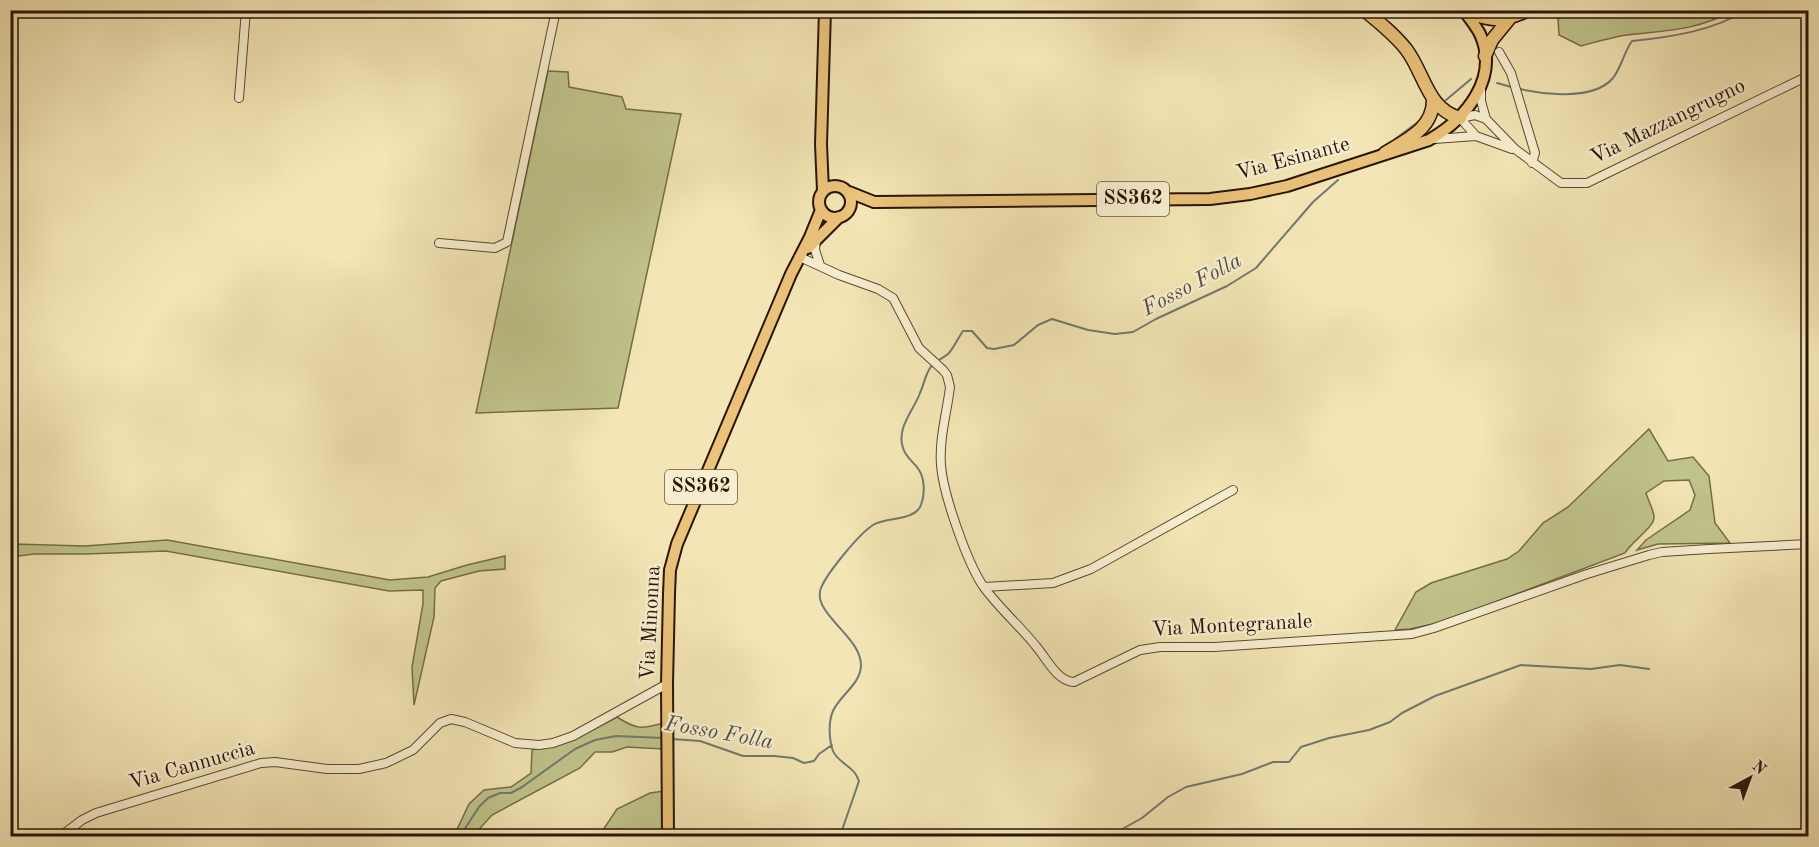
<svg xmlns="http://www.w3.org/2000/svg" width="1819" height="847" font-family="'Old Standard TT',serif">
  <rect width="100%" height="100%" fill="#f3e5b5"/>
  <filter id="stains"><feTurbulence type="fractalNoise" baseFrequency=".00333" numOctaves="4"/><feColorMatrix values="0 0 0 0 .2 0 0 0 0 .09 0 0 0 0 .02 0 0 0 .5 -.17"/></filter>
  <radialGradient id="worn" r=".72"><stop offset=".6" stop-color="#630" stop-opacity="0"/><stop offset="1" stop-color="#630" stop-opacity=".3"/></radialGradient>
  <!-- green -->
  <path fill="#c0c38a" stroke="#756c48" stroke-width="1.5" d="M1572 11V10L1733 11C1694 31 1669 30 1627 35 1612 37 1596 42 1581 46L1559 35 1558 19Z
    M548 71 568 72 569 87 622 97 626 109 681 114 618 408 476 413Z
    M1649 429 1668 461 1693 457 1709 476 1715 523 1730 543 1658 544 1637 550 1646 540 1690 510 1695 495 1689 480 1664 481 1646 493C1648 500 1653 509 1654 516 1656 526 1631 542 1625 553L1442 622 1410 629 1395 630 1416 592 1431 583 1507 559 1519 551 1543 523 1568 507Z
    M167 540 390 580 428 577 467 565 505 556V569L479 571 441 581 435 588 434 617 414 705 412 667 423 604V590L389 591 166 551 86 554H34L11 557V545L13 544 85 546Z
    M617 717C637 730 641 729 664 723L663 749 627 747 612 752H595L580 768 492 815 473 836H454L469 804 484 790 511 787 531 773 532 750 573 740Z
    M664 791V836H642L638 831 620 829 614 836H599L617 809 650 793Z"/>
  <g fill="none" stroke-linecap="round" stroke-linejoin="round">
    <!-- stream -->
    <path stroke="#707971" stroke-width="2" d="M1497 83C1526 92 1590 105 1613 78 1621 68 1624 52 1632 41 1672 37 1712 31 1747 10
      M1446 100 1471 79
      M1395 139 1422 119
      M672 739 700 741 743 756H774L793 758 804 763 814 761 819 754 832 745
      M460 836 479 807 488 798 500 793H511L522 787 575 749 595 740 616 736 663 738
      M840 836 859 781C857 777 856 773 852 770 846 764 836 759 833 751 829 740 828 722 833 711 840 695 861 684 861 665 861 636 811 613 821 588 827 573 859 534 873 525 886 517 915 521 921 505 925 495 925 479 919 470 914 462 906 458 903 448 896 428 914 410 920 393 924 384 925 376 930 368 935 361 942 359 948 354 954 348 958 338 963 331H972L987 348 994 349 1014 345 1038 325 1052 319 1088 330 1115 334 1133 332 1156 319 1227 286 1256 268 1313 202 1338 180
      M1110 836 1142 818 1168 797 1186 787 1242 774 1273 762H1289L1301 747 1329 738 1369 730 1390 722 1402 713 1435 696 1521 665 1591 669 1620 665 1649 669"/>
    <defs>
      <path id="minor" d="M1499 52 1511 73 1535 153 1532 163
        M1481 88V101L1486 119
        M239 98 246 10
        M1476 136 1460 118 1475 115 1486 119 1515 149 1561 183H1587L1808 76
        M1434 139 1476 136 1512 149
        M816 239 815 250 820 265
        M439 243 495 248 507 242 556 10
        M800 257 839 275 878 289 893 298 919 348 943 370 947 375 950 387C947 412 939 439 941 465 943 494 967 562 983 586 998 607 1019 625 1035 645 1046 657 1056 681 1074 682L1140 650 1160 647H1214L1412 634 1434 628 1587 574 1649 555 1662 552 1709 549 1808 544
        M984 587 1053 583 1091 569 1233 490
        M61 836 82 820 96 813 261 763 275 762 327 769H359L386 763 413 750 440 723 451 719 465 722 515 743 539 745 553 743 573 736 667 684"/>
      <path id="major" d="M819 202a16 16 0 1 1 32 0a16 16 0 1 1-32 0Z
        M823 191 821 144 825 10
        M849 192 874 202 1210 199 1250 194 1287 186 1429 140C1466 119 1500 78 1480 34 1476 26 1469 18 1464 10
        M808 248 839 217
        M668 836 667 684 669 594 670 570 677 544 791 274 810 237 821 210"/>
      <path id="highway" d="M1364 10C1379 22 1394 34 1406 49 1425 74 1427 109 1460 118
        M1465 11C1492 22 1502 22 1529 10
        M1485 56 1492 40 1510 18
        M1385 153C1406 140 1433 129 1433 100"/>
    </defs>
    <!-- minor casing -->
    <use href="#minor" stroke="#5c4832" stroke-width="10"/>
    <!-- major casing -->
    <use href="#major" stroke="#2a1407" stroke-width="14"/>
    <!-- highway casing -->
    <use href="#highway" stroke="#2a1407" stroke-width="15"/>
    <!-- minor -->
    <use href="#minor" stroke="#f7eecf" stroke-width="8"/>
    <!-- major -->
    <use href="#major" stroke="#eac27a" stroke-width="10"/>
    <!-- highway -->
    <use href="#highway" stroke="#eac27a" stroke-width="12"/>
  </g>
  <g text-anchor="middle" dominant-baseline="central" stroke-width="5" stroke-linejoin="round" paint-order="stroke">
    <!-- shield labels -->
    <g fill="#f7eecf" stroke="#685543" stroke-width="1.5">
      <rect x="1097" y="182" width="72" height="34" rx="4.5"/>
      <rect x="665" y="470" width="72" height="34" rx="4.5"/>
    </g>
    <g font-size="20" font-weight="bold" fill="#2a1407">
      <text x="1133" y="199">SS362</text>
      <text x="701" y="487">SS362</text>
    </g>
    <!-- street labels -->
    <g font-size="21" fill="#2a1407" stroke="#f7eecf">
      <text transform="translate(1668 122) rotate(-26)">Via Mazzangrugno</text>
      <text transform="translate(1293 159) rotate(-15)">Via Esinante</text>
      <text transform="translate(651 623) rotate(-87)">Via Minonna</text>
      <text transform="translate(1232 626) rotate(-3)">Via Montegranale</text>
      <text transform="translate(192 766) rotate(-16)">Via Cannuccia</text>
    </g>
    <!-- water labels -->
    <g font-size="22" font-style="italic" fill="#534f45" stroke="#f7eecf">
      <text transform="translate(1192 285) rotate(-28)">Fosso Folla</text>
      <text transform="translate(719 733) rotate(10)">Fosso Folla</text>
    </g>
  </g>
  <!-- margin -->
  <rect width="1819" height="847" fill="none" stroke="#f3e5b5" stroke-width="36"/>
  <rect x="12" y="12" width="1795" height="823" fill="none" stroke="#2a1407" stroke-width="3"/>
  <rect x="18" y="18" width="1783" height="811" fill="none" stroke="#2a1407" stroke-width="1.5"/>
  <!-- north arrow -->
  <g transform="translate(1750 778) rotate(41)" stroke="#f7eecf" stroke-width="4.5" paint-order="stroke">
  <path d="M0-4.5L10 22L0 15L-10 22Z" fill="#2a1407"/>
  <text y="-9" font-size="16" font-weight="bold" text-anchor="middle" fill="#2a1407">N</text>
  </g>
  <rect width="100%" height="100%" filter="url(#stains)"/>
  <rect width="100%" height="100%" fill="url(#worn)"/>
</svg>
